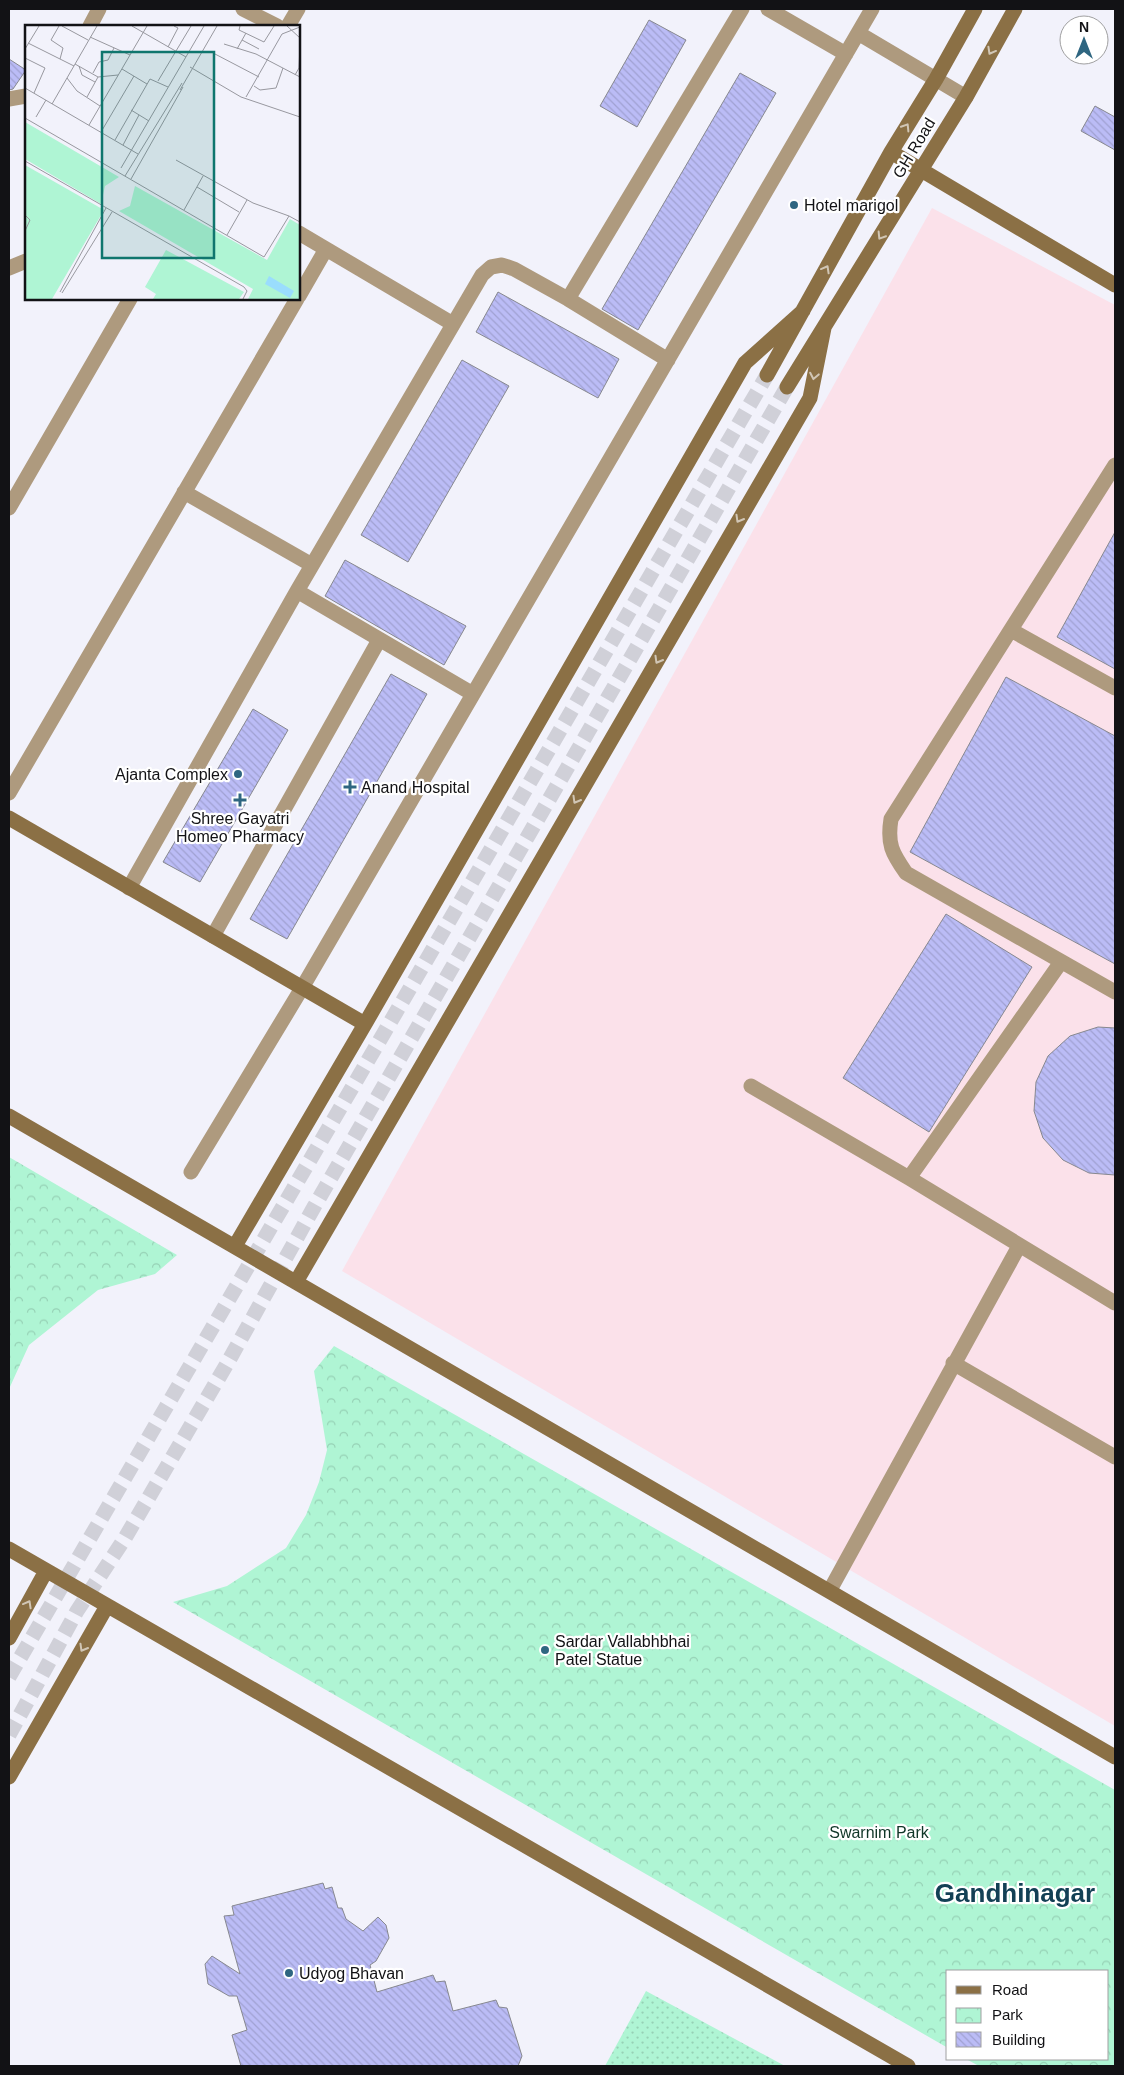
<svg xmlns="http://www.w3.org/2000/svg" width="1124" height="2075" font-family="Helvetica,sans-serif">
  <defs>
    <pattern id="grass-dots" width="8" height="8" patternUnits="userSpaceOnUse" patternTransform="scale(1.25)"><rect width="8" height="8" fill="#aff5d4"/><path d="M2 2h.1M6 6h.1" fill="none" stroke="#96d1b5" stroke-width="1.8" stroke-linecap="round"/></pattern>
    <pattern id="park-crowns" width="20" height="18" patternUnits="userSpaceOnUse" patternTransform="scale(1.25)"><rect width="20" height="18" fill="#aff5d4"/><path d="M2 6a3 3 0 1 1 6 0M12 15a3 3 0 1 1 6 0" fill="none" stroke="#96d1b5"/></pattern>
    <pattern id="building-back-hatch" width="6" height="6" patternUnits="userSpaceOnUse" patternTransform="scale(1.25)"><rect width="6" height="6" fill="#bbbcf6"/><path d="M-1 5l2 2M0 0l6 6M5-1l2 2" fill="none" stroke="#a0a1d2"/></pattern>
  </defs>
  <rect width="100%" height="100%" fill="#f2f2fb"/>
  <!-- commercial -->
  <path fill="#fbe1ea" d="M932 208 1115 305V1726L342 1271Z"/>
  <!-- grass -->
  <path fill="url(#grass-dots)" d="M646 1991 785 2066H605Z"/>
  <!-- park -->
  <path fill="url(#park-crowns)" d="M9 1157 177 1255 155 1274 98 1290 29 1345 9 1389Z
    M334 1346 1115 1790V2066H979L966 2059H1108V1971H948V2048L173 1602 227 1586 286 1548 306 1515 319 1482 327 1450 314 1371Z"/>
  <!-- building -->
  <path fill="url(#building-back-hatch)" stroke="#87888f" d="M649 20 686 40 637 127 600 106Z
    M9 59 26 70 13 89 9 90Z
    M740 73 776 93 638 330 602 309Z
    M1095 106 1115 117V150L1081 131Z
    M498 292 619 359 598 398 476 332Z
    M462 360 509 386 408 562 361 535Z
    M1115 532V669L1057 637Z
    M345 560 466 626 444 665 325 596Z
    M391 674 427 694 287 939 250 919Z
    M1006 677 1115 736V964L910 852Z
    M253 709 288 730 200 882 163 862Z
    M946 914 1032 967 929 1132 843 1078Z
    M1098 1027 1115 1028V1175L1089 1173 1063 1160 1043 1138 1034 1111 1036 1082 1048 1056 1070 1036Z
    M323 1883 325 1889 332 1887 338 1908H342L346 1919 363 1931 378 1917 386 1925 389 1938 376 1961 370 1965 377 1992 433 1975 436 1982 445 1981 453 2011 496 2000 499 2007 507 2008 522 2056 518 2066H241L232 2035 247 2030 237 1996H229L208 1984 205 1964 212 1956 240 1974 224 1916 234 1915 232 1906Z"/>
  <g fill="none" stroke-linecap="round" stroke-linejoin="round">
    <!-- secondary-tunnel -->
    <path stroke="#d0d0d8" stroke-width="15" stroke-dasharray="15 8" stroke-linecap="butt" d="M9 1677 767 375
      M9 1735 77 1611 125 1538 228 1362 314 1207 787 387"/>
    <!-- street -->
    <path stroke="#ae9a7e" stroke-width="15" d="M243 9 277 26
      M768 9 846 54
      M90 26 99 9
      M288 26 298 9
      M858 33 966 97
      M9 99 26 96
      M299 233 453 324
      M9 268 26 261
      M299 296 326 249
      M568 299 742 9
      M1115 465 891 819C887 844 892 853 906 873L1115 992
      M184 492 312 565
      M9 508 130 299
      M297 591 473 694
      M1011 630 1115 688
      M9 793 297 299
      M129 888 297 591 482 275 491 267 502 265 514 269 568 299 668 360
      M213 936 379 640
      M751 1086 909 1178 1115 1303
      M191 1172 302 988 872 9
      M909 1178 1061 962
      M953 1363 1115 1457
      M830 1590 1019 1246"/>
    <!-- secondary -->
    <path stroke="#8b7045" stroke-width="15" d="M891 152 1115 285
      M767 375 891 152 936 79 975 9
      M787 387 966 97 1015 9
      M9 818 365 1024
      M9 1116 1115 1757
      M235 1246 365 1024 745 363 803 311
      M296 1282 810 398 824 328
      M9 1549 908 2066
      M9 1638 46 1571
      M9 1777 107 1606"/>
  </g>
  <!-- one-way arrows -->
  <defs><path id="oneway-chevron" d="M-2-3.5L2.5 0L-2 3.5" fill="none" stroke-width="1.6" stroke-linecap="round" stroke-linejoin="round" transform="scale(1.25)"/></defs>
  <g stroke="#d1c6b5">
    <use href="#oneway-chevron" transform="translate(991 51) rotate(119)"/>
    <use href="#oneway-chevron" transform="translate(906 127) rotate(-58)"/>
    <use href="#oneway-chevron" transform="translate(881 236) rotate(122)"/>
    <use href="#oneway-chevron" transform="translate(826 269) rotate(-61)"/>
    <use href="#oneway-chevron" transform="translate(814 376) rotate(101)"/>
    <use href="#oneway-chevron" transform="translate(739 519) rotate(120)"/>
    <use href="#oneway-chevron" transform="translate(658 660) rotate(120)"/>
    <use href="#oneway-chevron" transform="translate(576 800) rotate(120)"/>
    <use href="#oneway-chevron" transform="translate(28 1604) rotate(-61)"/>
    <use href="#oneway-chevron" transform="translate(83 1648) rotate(120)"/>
  </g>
  <!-- markers -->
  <g fill="#2f6681" stroke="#fff" stroke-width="2">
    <circle cx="794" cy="205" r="5"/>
    <circle cx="238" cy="774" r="5"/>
    <path d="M347.5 779.5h5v5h5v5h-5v5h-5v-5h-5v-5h5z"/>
    <path d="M237.5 792.5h5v5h5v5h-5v5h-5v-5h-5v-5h5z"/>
    <circle cx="545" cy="1650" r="5"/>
    <circle cx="289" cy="1973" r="5"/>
  </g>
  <g text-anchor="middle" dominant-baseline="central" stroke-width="4.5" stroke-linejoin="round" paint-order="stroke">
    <!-- street labels -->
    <g font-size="16" fill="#121215" stroke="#fff">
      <text transform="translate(914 148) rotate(-59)">GH Road</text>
    </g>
    <!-- poi labels -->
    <g font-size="16" fill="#121215" stroke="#fff" text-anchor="start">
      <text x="804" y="205">Hotel marigol</text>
      <text x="228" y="774" text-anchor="end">Ajanta Complex</text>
      <text x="361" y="787">Anand Hospital</text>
      <text x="240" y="818" text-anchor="middle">Shree Gayatri<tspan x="240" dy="18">Homeo Pharmacy</tspan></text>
      <text x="555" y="1641">Sardar Vallabhbhai<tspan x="555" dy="18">Patel Statue</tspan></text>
      <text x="299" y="1973">Udyog Bhavan</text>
    </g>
    <!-- park labels -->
    <g font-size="16" fill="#0f3627" stroke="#fff">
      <text x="879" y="1832">Swarnim Park</text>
    </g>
    <!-- town labels -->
    <g font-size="26" font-weight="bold" fill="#134055" stroke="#fff">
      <text x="1015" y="1893">Gandhinagar</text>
    </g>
  </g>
  <!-- overview -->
  <g transform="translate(25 25)">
    <rect width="275" height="275" fill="#f2f2fb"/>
    <path d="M0 140 79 185 27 274H0ZM141 225 219 267 214 274H128L131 269 120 262Z" fill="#aff5d4"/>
    <path d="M0 97 94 152 80 161 76 179 0 134ZM110 161 242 235 265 194 275 200V274H223L228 264 94 186 105 181Z" fill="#aff5d4"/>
    <path d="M244 251 269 266 265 273 240 259Z" fill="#9addfd"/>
    <path fill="none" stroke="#98989f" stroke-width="1" d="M34 1 26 15 38 23 35 34M37 1 63 15M107 1 161 32M215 1 214 5 239 17 249 1M262 1 275 13M65 12 105 30M217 15 234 24M3 18 49 41M199 19 231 29 275 52M143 22 153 3 149 1M0 24 14 1M212 24 221 8M190 29 234 52M0 33 20 43 9 68M50 39 73 52 62 72M54 41 57 50 70 57M165 42 216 72 275 92M97 44 122 59M68 48 74 37 83 35 89 23M270 50 274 43 275 20M73 52 93 50M42 53 52 66 75 81M133 56 166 1M229 61 235 65 251 63 258 43M0 63 113 129M155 65 192 1M221 72 257 9 275 2M27 79 72 1M106 85 124 96M11 92 21 75M0 93 239 232 264 191 275 197M64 100 122 1M76 107 109 51M90 115 125 54 143 62M98 120 114 90M151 135 228 178 264 191M0 136 219 262 222 266 218 274M96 143 179 1M100 151 157 58M106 154 158 62M172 162 214 187M159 185 178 151M0 190 5 195 0 206M202 210 222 175M35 267 81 183M37 268 87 187"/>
    <path fill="#0f766e" fill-opacity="0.15" stroke="#0f766e" stroke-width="2.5" d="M77 27H189V233H77Z"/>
    <rect width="275" height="275" fill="none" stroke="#121215" stroke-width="2.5"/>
  </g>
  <!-- border -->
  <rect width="1124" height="2075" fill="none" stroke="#121215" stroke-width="20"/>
  <!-- legend -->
  <rect x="946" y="1970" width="162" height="90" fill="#ffffff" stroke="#a0a0a1"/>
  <rect x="956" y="1986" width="25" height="8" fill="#8b7045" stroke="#a0a0a1"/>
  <text x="992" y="1995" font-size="15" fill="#121215">Road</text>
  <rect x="956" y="2008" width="25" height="15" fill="url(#park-crowns)" stroke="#a0a0a1"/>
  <text x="992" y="2020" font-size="15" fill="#121215">Park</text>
  <rect x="956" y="2032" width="25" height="15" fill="url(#building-back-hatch)" stroke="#a0a0a1"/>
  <text x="992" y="2045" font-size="15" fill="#121215">Building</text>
  <!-- north arrow -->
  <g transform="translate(1084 40)"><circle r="24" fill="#ffffff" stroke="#a0a0a1"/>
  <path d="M0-4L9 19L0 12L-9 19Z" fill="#2f6681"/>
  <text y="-8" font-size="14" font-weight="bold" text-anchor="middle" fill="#121215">N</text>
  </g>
</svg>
